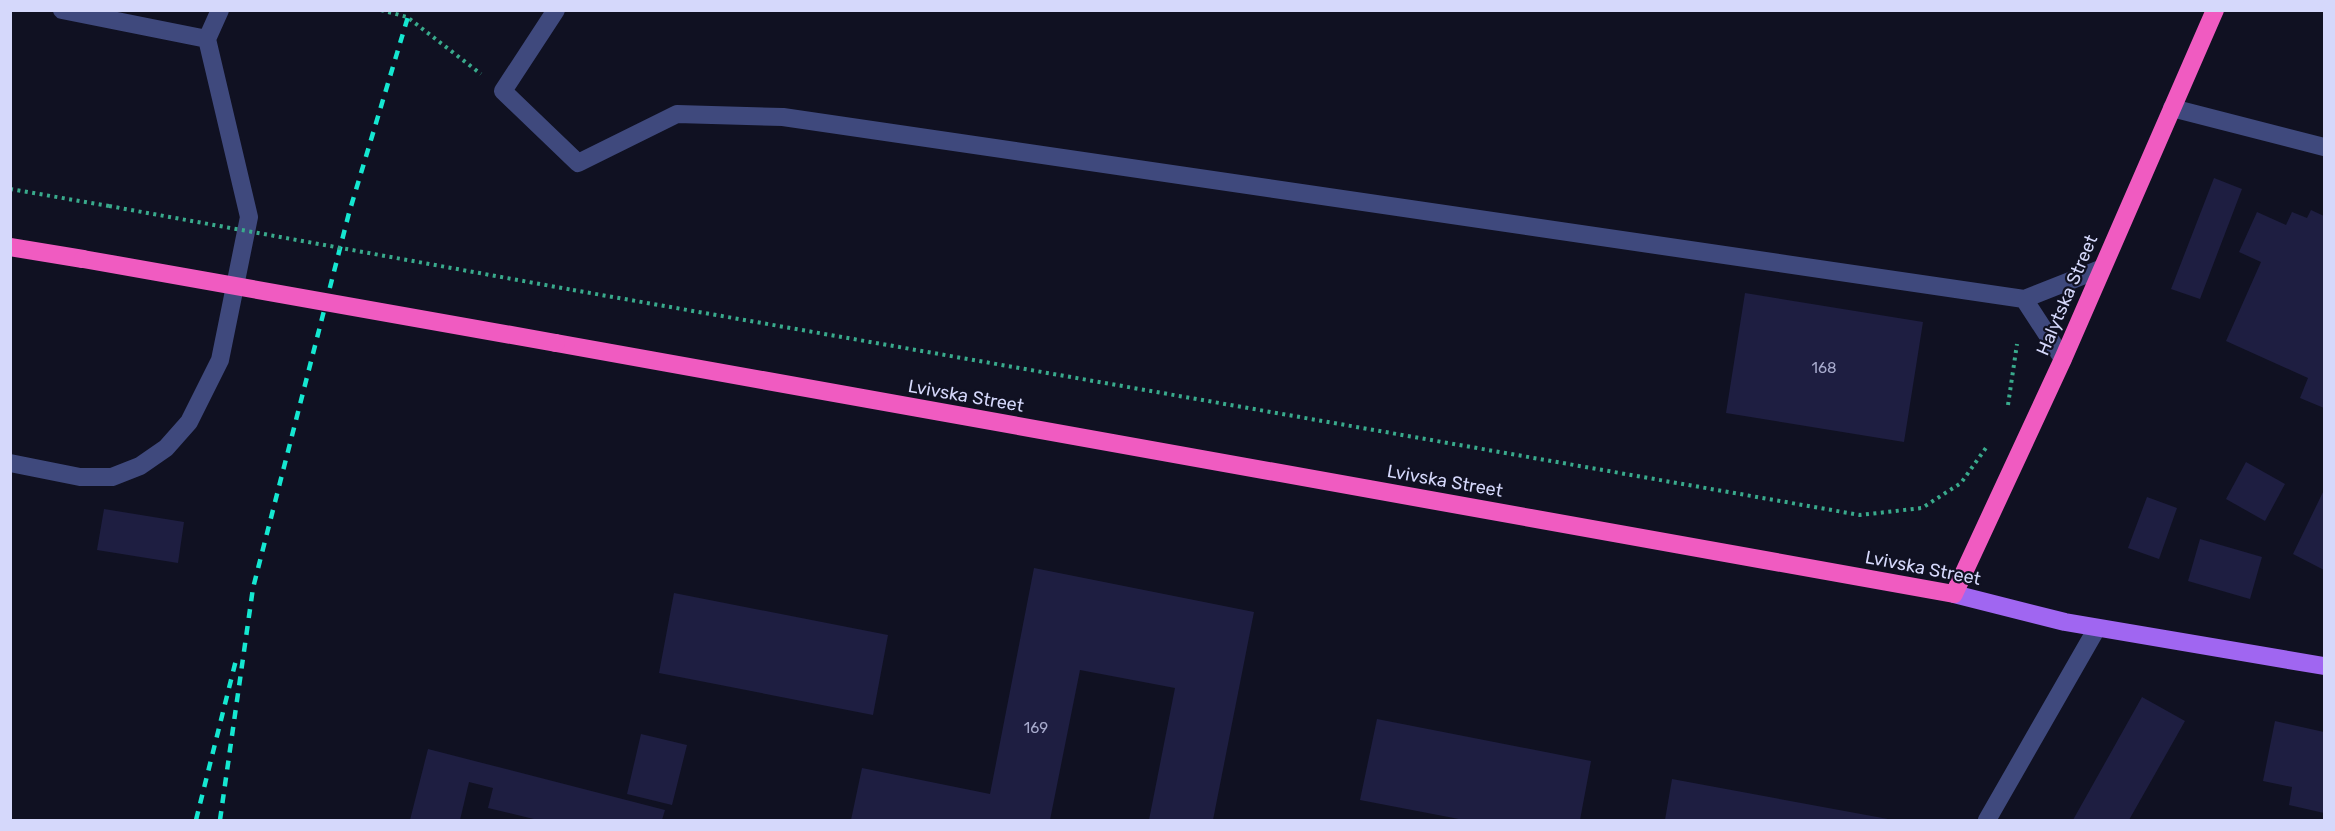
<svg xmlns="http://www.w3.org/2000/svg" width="2335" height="831" font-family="Rubik,sans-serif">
  <rect width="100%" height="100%" fill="#101122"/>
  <!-- building -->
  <path fill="#1e1e41" d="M2214 178 2242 189 2200 299 2171 289Z
    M2311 210 2324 216V408L2300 398 2308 378 2226 341 2261 262 2239 252 2257 212 2286 225 2292 212 2307 218Z
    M1745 293 1923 322 1904 442 1726 413Z
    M2246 462 2285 484 2265 521 2226 499Z
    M2324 490V570L2293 554Z
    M2147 497 2177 508 2159 559 2128 548Z
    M104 509 184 522 178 563 97 550Z
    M2200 539 2262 557 2250 599 2188 581Z
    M1034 568 1254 612 1213 820H1149L1175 688 1080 670 1050 820H851L862 768 990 794Z
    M674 593 888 635 873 715 659 673Z
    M2142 697 2185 721 2129 820H2073Z
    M1377 719 1591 761 1580 820H1464L1360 800Z
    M2275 721 2324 732V813L2289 805 2292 787 2263 781Z
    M641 734 687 745 672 805 627 794Z
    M428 749 665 810 662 820H538L488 808 493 788 469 782 460 820H410Z
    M1672 779 1888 819V820H1665Z"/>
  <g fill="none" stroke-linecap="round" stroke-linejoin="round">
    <!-- path -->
    <path stroke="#39aa8c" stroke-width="4" stroke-dasharray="3 4.5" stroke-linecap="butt" d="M381 10 407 17 481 74
      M10 189 109 206
      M573 290 1860 515 1922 508 1961 483 1988 445
      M2008 405 2017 344"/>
    <!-- minor -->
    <path stroke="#3f497d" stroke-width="18" d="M62 10 207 39
      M556 10 503 91 578 163 677 114 783 117 2024 299 2100 269
      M207 39 220 10
      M2172 108 2324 147
      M2024 299 2063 359
      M10 463 80 477H112L140 466 166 448 189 422 220 360 249 217 207 39
      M1987 820 2097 628"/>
    <!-- major -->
    <path stroke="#a066f1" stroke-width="18" d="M1954 594 2065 622 2324 666"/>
    <!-- highway -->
    <path stroke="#f05bc1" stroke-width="18" d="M10 247 83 259
      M556 343 1954 594 2063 359 2215 10"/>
    <!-- rail -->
    <path stroke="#15e7d1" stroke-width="4.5" stroke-dasharray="9 8" stroke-linecap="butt" d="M196 820 236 660
      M220 820 253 588 349 213 410 10"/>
    <!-- path-bridge -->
    <path stroke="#39aa8c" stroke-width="4" stroke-dasharray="3 4.5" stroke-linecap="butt" d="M109 206 573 290"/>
    <!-- highway-bridge -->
    <path stroke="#f05bc1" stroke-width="18" d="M83 259 556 343"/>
  </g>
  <g text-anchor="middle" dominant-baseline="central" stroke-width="4.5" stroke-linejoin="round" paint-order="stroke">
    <!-- number labels -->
    <g font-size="15" fill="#a7aacc">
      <text x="1824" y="368">168</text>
      <text x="1036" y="728">169</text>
    </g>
    <!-- street labels -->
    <g font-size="18" fill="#d5d8fb" stroke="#101122">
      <text transform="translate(2067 295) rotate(-67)">Halytska Street</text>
      <text transform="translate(966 396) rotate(10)">Lvivska Street</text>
      <text transform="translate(1445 481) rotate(10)">Lvivska Street</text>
      <text transform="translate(1923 568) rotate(11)">Lvivska Street</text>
    </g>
  </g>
  <!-- border -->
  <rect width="2335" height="831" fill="none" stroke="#d5d8fb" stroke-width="24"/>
</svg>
